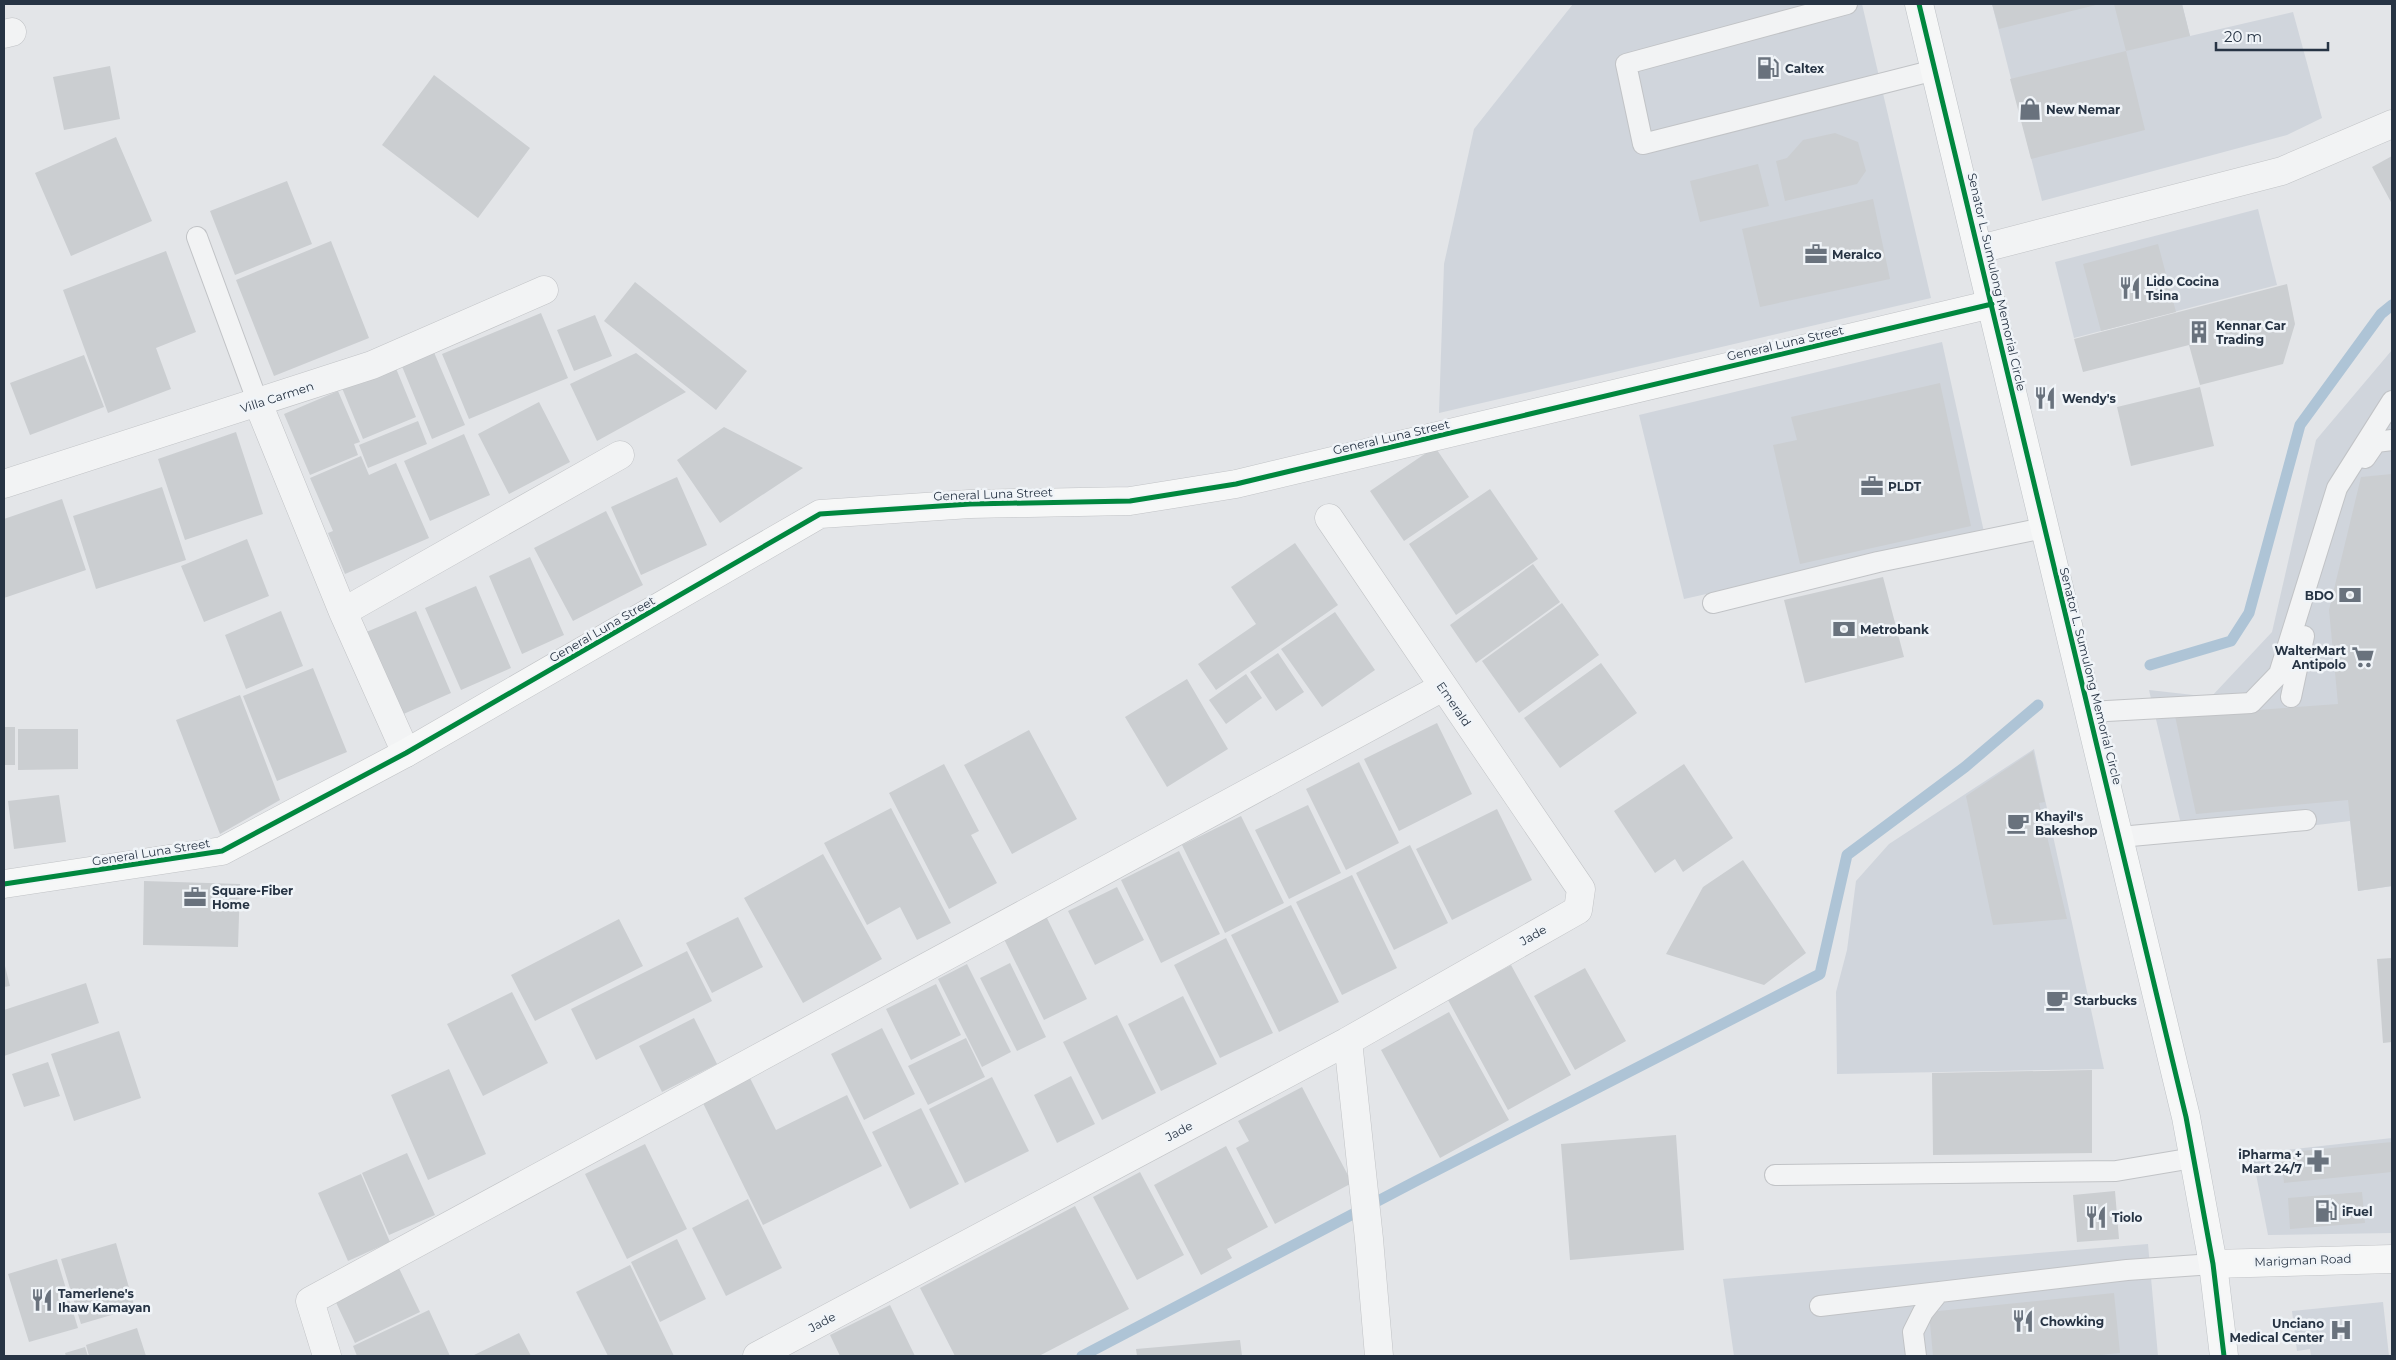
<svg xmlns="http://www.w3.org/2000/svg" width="2396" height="1360" font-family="Montserrat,sans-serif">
  <rect width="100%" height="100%" fill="#e3e5e8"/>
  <!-- built -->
  <path fill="#d0d5dc" d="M1573 4H1862L1931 298 1439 413 1444 264 1474 129Z
    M1992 4H2182L2190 36 2293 12 2322 118 2287 135 2042 201Z
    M2258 209 2277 285 2074 338 2055 262Z
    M1942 342 1984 532 1684 599 1639 415Z
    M2392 350V886L2358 891 2350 821 2185 841 2149 690 2211 697 2272 632 2316 440Z
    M2034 749 2104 1069 1837 1074 1836 992 1847 950 1856 881 1889 844Z
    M2392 1138V1233L2268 1235 2252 1154Z
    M2148 1244 2158 1356H1734L1723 1279Z
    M2383 1302 2389 1356H2311L2310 1349 2297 1351 2292 1311Z"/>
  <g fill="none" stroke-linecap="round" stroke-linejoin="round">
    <!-- stream -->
    <path stroke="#aec4d6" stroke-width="11" d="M2150 665 2231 641 2249 613 2300 425 2381 314 2392 305
      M1082 1356 1416 1181 1820 974 1847 855 1965 767 2038 705"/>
  </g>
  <!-- building -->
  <path fill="#cbced1" d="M1992 4H2100L1999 29Z
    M2114 4H2182L2190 36 2126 51 2145 130 2031 159 2010 79 2126 51Z
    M110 66 120 119 64 130 53 77Z
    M434 75 530 148 478 218 382 145Z
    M1835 133 1858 142 1866 171 1857 184 1785 201 1776 161 1787 158 1803 140Z
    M116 137 152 221 71 256 35 173Z
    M2392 156V204L2372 167Z
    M1758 164 1769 206 1700 222 1690 181Z
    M287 181 312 244 235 275 210 211Z
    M1873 199 1890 279 1760 307 1742 229Z
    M331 241 369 338 274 376 236 280Z
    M2158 244 2176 312 2101 331 2083 264Z
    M166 251 196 332 156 348 171 389 108 413 63 290Z
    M635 282 747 371 716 410 604 321Z
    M2287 284 2295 324 2283 364 2200 385 2189 345 2083 372 2074 339Z
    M541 313 568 378 469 419 442 354Z
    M595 315 612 356 574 371 557 330Z
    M433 350 465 425 432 439 401 364Z
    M636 353 686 392 597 441 570 384Z
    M84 355 104 407 30 435 10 383Z
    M395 366 416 417 363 439 342 388Z
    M1940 383 1971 526 1800 564 1773 445 1797 440 1791 417Z
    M2200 387 2214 446 2131 466 2117 407Z
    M338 391 360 442 354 444 358 455 310 475 284 414Z
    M539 402 570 462 509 494 478 434Z
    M418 421 427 444 368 468 359 445Z
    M724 427 803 468 720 523 677 460Z
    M236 432 263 514 185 540 158 459Z
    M464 434 490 495 430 521 404 461Z
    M1435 447 1469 497 1404 541 1370 491Z
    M361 456 369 475 396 463 429 538 345 574 328 533 333 531 310 478Z
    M2392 474V886L2358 891 2348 800 2196 814 2175 716 2338 704 2329 610 2361 477Z
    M677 477 707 545 641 575 611 507Z
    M162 487 186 560 96 589 73 516Z
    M1490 489 1538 559 1456 615 1409 544Z
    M62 499 86 570 4 598V519Z
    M606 511 643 585 573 621 534 548Z
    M247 539 269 596 204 622 181 566Z
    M1295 543 1338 605 1216 690 1198 664 1256 624 1231 587Z
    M530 557 564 635 522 654 489 576Z
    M1533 564 1560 602 1476 663 1450 625Z
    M1883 577 1904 657 1805 683 1784 600Z
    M476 586 511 668 461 690 425 608Z
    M1562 603 1599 655 1519 713 1482 661Z
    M281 611 303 666 246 689 225 635Z
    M416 611 451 693 399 716 364 633Z
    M1335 612 1375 670 1322 707 1281 649Z
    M1278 653 1304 692 1276 711 1250 672Z
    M1601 663 1637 713 1560 768 1524 718Z
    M313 668 347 752 277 781 243 696Z
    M1246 674 1262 698 1226 724 1209 700Z
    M1187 679 1228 749 1167 787 1125 717Z
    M240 695 280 800 220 834 176 720Z
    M1437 723 1472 794 1399 831 1364 759Z
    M4 727H15V765H4Z
    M18 729H78V769L18 770Z
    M1029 730 1077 819 1012 854 964 765Z
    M2033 751 2045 802 2039 803 2067 919 1993 925 1966 796Z
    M1359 762 1399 843 1346 870 1306 789Z
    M944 764 979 831 971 835 997 883 949 909 889 793Z
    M1684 764 1733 838 1683 872 1675 859 1655 873 1614 811Z
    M59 795 66 842 14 849 8 801Z
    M1308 805 1341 873 1289 899 1255 830Z
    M891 808 951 923 917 940 900 907 867 925 824 843Z
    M1497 809 1532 880 1452 920 1416 849Z
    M1241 816 1284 903 1225 933 1182 845Z
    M1410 845 1448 923 1394 950 1356 873Z
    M1179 851 1220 934 1161 963 1121 880Z
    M823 854 882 959 803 1003 744 898Z
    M1743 860 1806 953 1764 985 1666 954 1703 887Z
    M1352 875 1397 968 1342 995 1296 902Z
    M144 881 240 884 238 947 143 945Z
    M1117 887 1144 940 1095 965 1068 911Z
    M1291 905 1339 1002 1279 1032 1231 935Z
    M1044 912 1087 999 1044 1020 1001 933Z
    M738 917 763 967 712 993 686 943Z
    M619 919 643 966 535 1021 511 975Z
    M1226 938 1273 1033 1220 1058 1174 965Z
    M687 951 712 1001 596 1060 571 1009Z
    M2392 958V1042L2383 1043 2377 959Z
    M4 962 10 986 4 987Z
    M1010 963 1046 1037 1017 1051 980 978Z
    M967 964 1011 1052 982 1067 938 979Z
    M1511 965 1571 1075 1508 1110 1448 1000Z
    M1585 968 1626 1041 1575 1070 1534 996Z
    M86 983 99 1023 4 1056V1010Z
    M936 984 961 1035 911 1060 886 1009Z
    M512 992 548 1063 483 1096 447 1024Z
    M1183 996 1217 1064 1161 1091 1128 1024Z
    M1449 1012 1509 1120 1440 1158 1381 1050Z
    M1117 1015 1156 1093 1102 1120 1063 1042Z
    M694 1018 717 1064 662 1092 639 1046Z
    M882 1028 915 1094 864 1120 831 1054Z
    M119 1031 141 1098 74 1121 51 1054Z
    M966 1038 985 1077 928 1105 908 1066Z
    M48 1062 60 1096 24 1107 12 1074Z
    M449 1069 486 1154 428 1180 391 1095Z
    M2092 1070V1153L1933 1155 1932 1073Z
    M748 1074 776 1130 847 1095 882 1166 763 1225 700 1097Z
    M1071 1076 1095 1124 1057 1143 1034 1095Z
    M992 1077 1029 1151 965 1183 929 1109Z
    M1302 1087 1352 1183 1275 1224 1236 1148 1249 1141 1238 1121Z
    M921 1108 959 1184 910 1209 872 1132Z
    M1676 1135 1684 1250 1570 1260 1561 1144Z
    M2392 1142V1172L2284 1183 2281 1153Z
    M645 1144 687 1229 627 1259 585 1174Z
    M1226 1146 1268 1227 1227 1249 1232 1258 1201 1275 1154 1185Z
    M407 1153 435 1215 389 1235 362 1173Z
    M1140 1172 1184 1255 1137 1280 1093 1197Z
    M361 1174 390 1242 348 1261 318 1193Z
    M2115 1191 2119 1239 2077 1242 2073 1195Z
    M2362 1192 2365 1223 2290 1229 2288 1198Z
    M748 1199 782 1268 726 1296 692 1228Z
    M1075 1206 1129 1309 1039 1356H955L920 1288Z
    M677 1239 706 1299 660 1322 631 1262Z
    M116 1243 135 1308 81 1324 61 1259Z
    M57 1259 78 1328 29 1342 8 1274Z
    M397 1264 420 1312 355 1343 332 1294Z
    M630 1265 674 1356H608L576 1292Z
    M2114 1293 2120 1353 2091 1356H1933L1929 1312Z
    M890 1305 915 1356H840L830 1335Z
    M429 1310 450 1356H357L353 1346Z
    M137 1328 146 1356H89L86 1345Z
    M519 1333 531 1356H472Z
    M1240 1340 1242 1356H1137L1136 1349Z
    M85 1347 88 1356H66L65 1353Z"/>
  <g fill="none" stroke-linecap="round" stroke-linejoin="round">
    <defs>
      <path id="lane" d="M1847 4 1626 64 1643 144 1935 70
        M197 237 258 403
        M2365 458 2376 442 2392 440
        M1713 603 1878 562 2044 528
        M2291 697 2304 636
        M2089 712 2251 703 2279 674 2337 488 2392 401
        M2120 837 2306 820
        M1775 1175 2116 1171 2193 1158
        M1820 1306 2127 1270 2213 1264
        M1916 1356 1913 1332 1923 1312 1939 1292"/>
      <path id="street" d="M4 34 12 32
        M1980 249 2282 171 2392 124
        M258 403 343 612 406 753
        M4 484 372 365 544 290
        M343 612 620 455
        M1348 1041 1369 1239 1379 1356
        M327 1356 310 1301 1443 687
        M757 1356 1348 1041 1578 910 1581 889 1329 518"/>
      <path id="secondary" d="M4 884 222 851 406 753 820 514 970 504 1130 501 1236 484 1992 304
        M2213 1264 2392 1259"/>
      <path id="primary" d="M1919 4 2186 1117 2213 1264 2224 1356"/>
    </defs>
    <!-- lane casing -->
    <use href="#lane" stroke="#c1c3c6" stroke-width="22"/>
    <!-- street casing -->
    <use href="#street" stroke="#c1c3c6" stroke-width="29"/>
    <!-- secondary casing -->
    <use href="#secondary" stroke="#c1c3c6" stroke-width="29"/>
    <!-- primary casing -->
    <use href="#primary" stroke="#bec2c6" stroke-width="29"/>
    <!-- lane -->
    <use href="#lane" stroke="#f2f3f4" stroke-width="20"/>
    <!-- street -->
    <use href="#street" stroke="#f2f3f4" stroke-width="28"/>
    <!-- secondary -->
    <use href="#secondary" stroke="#f6f7f7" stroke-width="28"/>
    <!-- primary -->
    <use href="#primary" stroke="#f6f7f7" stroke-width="28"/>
    <defs>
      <path id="cycleway" d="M1919 4 2186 1117 2213 1264 2224 1356
        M4 884 222 851 406 753 820 514 970 504 1130 501 1236 484 1992 304"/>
    </defs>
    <!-- cycleway casing -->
    <use href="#cycleway" stroke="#f0f4f8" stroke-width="8"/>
    <!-- cycleway -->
    <use href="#cycleway" stroke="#00873e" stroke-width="5"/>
  </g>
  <!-- icons -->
  <defs>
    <symbol id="fuel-bare" viewBox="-9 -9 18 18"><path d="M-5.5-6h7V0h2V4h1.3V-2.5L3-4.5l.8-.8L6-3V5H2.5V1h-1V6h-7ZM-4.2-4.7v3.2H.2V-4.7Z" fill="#69727d" stroke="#f0f4f8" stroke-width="2.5" paint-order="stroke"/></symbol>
    <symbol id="shop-bare" viewBox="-9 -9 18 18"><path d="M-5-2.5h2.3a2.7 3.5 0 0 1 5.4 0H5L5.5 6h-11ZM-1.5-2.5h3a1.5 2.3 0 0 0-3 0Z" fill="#69727d" stroke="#f0f4f8" stroke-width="2.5" paint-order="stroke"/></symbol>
    <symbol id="office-bare" viewBox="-9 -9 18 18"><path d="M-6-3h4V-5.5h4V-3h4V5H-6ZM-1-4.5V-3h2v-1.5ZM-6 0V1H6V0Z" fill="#69727d" stroke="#f0f4f8" stroke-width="2.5" paint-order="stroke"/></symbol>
    <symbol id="restaurant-bare" viewBox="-9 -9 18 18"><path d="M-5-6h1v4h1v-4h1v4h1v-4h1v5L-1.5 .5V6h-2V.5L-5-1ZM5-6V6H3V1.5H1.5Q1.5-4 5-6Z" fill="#69727d" stroke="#f0f4f8" stroke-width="2.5" paint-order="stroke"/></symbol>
    <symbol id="building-bare" viewBox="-9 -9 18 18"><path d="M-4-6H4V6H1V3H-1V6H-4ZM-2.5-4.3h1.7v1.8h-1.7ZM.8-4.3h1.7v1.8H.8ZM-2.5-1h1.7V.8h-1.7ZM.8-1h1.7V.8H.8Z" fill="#69727d" stroke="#f0f4f8" stroke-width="2.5" paint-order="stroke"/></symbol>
    <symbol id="bank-bare" viewBox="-9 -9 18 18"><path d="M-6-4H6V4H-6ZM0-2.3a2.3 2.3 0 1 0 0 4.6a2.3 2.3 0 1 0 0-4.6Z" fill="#69727d" stroke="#f0f4f8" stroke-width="2.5" paint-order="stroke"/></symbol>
    <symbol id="supermarket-bare" viewBox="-9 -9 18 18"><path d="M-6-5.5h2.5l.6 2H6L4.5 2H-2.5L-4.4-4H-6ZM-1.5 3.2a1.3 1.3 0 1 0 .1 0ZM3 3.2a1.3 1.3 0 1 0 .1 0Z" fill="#69727d" stroke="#f0f4f8" stroke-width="2.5" paint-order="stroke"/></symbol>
    <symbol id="cafe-bare" viewBox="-9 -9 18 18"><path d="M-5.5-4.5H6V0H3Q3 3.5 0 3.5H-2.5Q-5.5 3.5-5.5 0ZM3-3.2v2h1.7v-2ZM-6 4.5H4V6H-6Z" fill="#69727d" stroke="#f0f4f8" stroke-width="2.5" paint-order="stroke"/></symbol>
    <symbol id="pharmacy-bare" viewBox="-9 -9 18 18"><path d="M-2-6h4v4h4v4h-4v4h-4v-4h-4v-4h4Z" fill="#69727d" stroke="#f0f4f8" stroke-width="2.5" paint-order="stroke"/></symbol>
    <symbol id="hospital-bare" viewBox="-9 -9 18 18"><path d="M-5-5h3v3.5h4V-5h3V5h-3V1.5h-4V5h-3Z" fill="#69727d" stroke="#f0f4f8" stroke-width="2.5" paint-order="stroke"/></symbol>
  </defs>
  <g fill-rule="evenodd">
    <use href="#fuel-bare" x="1752" y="52" width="32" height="32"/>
    <use href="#shop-bare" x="2014" y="93" width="32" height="32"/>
    <use href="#office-bare" x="1800" y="238" width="32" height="32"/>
    <use href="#restaurant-bare" x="2114" y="272" width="32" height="32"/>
    <use href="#building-bare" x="2183" y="316" width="32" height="32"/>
    <use href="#restaurant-bare" x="2029" y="382" width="32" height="32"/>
    <use href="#office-bare" x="1856" y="470" width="32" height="32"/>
    <use href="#bank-bare" x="2334" y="579" width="32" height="32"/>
    <use href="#bank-bare" x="1828" y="613" width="32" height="32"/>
    <use href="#supermarket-bare" x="2347" y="641" width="32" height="32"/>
    <use href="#cafe-bare" x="2002" y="807" width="32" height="32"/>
    <use href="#office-bare" x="179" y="881" width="32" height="32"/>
    <use href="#cafe-bare" x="2041" y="984" width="32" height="32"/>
    <use href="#pharmacy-bare" x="2302" y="1145" width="32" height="32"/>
    <use href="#fuel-bare" x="2310" y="1195" width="32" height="32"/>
    <use href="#restaurant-bare" x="2080" y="1201" width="32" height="32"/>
    <use href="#restaurant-bare" x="26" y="1284" width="32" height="32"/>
    <use href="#restaurant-bare" x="2007" y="1305" width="32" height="32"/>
    <use href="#hospital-bare" x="2325" y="1314" width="32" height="32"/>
  </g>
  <g text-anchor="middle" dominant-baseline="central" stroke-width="5" stroke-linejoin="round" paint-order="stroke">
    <!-- poi labels -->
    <g font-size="12" font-weight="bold" fill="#273444" stroke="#f0f4f8" text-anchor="start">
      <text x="1785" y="68">Caltex</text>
      <text x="2046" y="109">New Nemar</text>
      <text x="1832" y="254">Meralco</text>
      <text x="2146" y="281">Lido Cocina<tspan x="2146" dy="14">Tsina</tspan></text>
      <text x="2216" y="325">Kennar Car<tspan x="2216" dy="14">Trading</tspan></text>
      <text x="2062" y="398">Wendy's</text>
      <text x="1888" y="486">PLDT</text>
      <text x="2334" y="595" text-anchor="end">BDO</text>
      <text x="1860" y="629">Metrobank</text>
      <text x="2346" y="650" text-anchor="end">WalterMart<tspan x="2346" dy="14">Antipolo</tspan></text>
      <text x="2035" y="816">Khayil's<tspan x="2035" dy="14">Bakeshop</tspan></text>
      <text x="212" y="890">Square-Fiber<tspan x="212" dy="14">Home</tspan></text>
      <text x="2074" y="1000">Starbucks</text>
      <text x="2302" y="1154" text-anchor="end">iPharma +<tspan x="2302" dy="14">Mart 24/7</tspan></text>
      <text x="2342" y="1211">iFuel</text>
      <text x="2112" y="1217">Tiolo</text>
      <text x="58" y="1293">Tamerlene's<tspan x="58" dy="14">Ihaw Kamayan</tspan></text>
      <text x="2040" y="1321">Chowking</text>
      <text x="2324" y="1323" text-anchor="end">Unciano<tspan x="2324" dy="14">Medical Center</tspan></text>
    </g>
    <!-- street labels -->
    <g font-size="12" fill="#273444" stroke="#f0f4f8">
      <text transform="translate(1997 282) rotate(77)">Senator L. Sumulong Memorial Circle</text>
      <text transform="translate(1785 343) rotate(-13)">General Luna Street</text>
      <text transform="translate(277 397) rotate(-18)">Villa Carmen</text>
      <text transform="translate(1391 437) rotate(-13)">General Luna Street</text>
      <text transform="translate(993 494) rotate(-2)">General Luna Street</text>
      <text transform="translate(602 629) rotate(-30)">General Luna Street</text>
      <text transform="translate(2091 676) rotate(76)">Senator L. Sumulong Memorial Circle</text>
      <text transform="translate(1454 704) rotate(56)">Emerald</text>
      <text transform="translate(151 852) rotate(-9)">General Luna Street</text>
      <text transform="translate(1533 935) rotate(-30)">Jade</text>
      <text transform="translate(1179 1131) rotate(-28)">Jade</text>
      <text transform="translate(2303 1260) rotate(-2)">Marigman Road</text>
      <text transform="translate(822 1322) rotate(-28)">Jade</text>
    </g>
  </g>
  <!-- border -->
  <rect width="2396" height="1360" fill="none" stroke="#273444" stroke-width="10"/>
  <!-- scale -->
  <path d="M2216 42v8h112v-8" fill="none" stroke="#273444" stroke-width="2.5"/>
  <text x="2224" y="42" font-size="15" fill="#273444" stroke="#f0f4f8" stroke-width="4" paint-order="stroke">20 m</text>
</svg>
